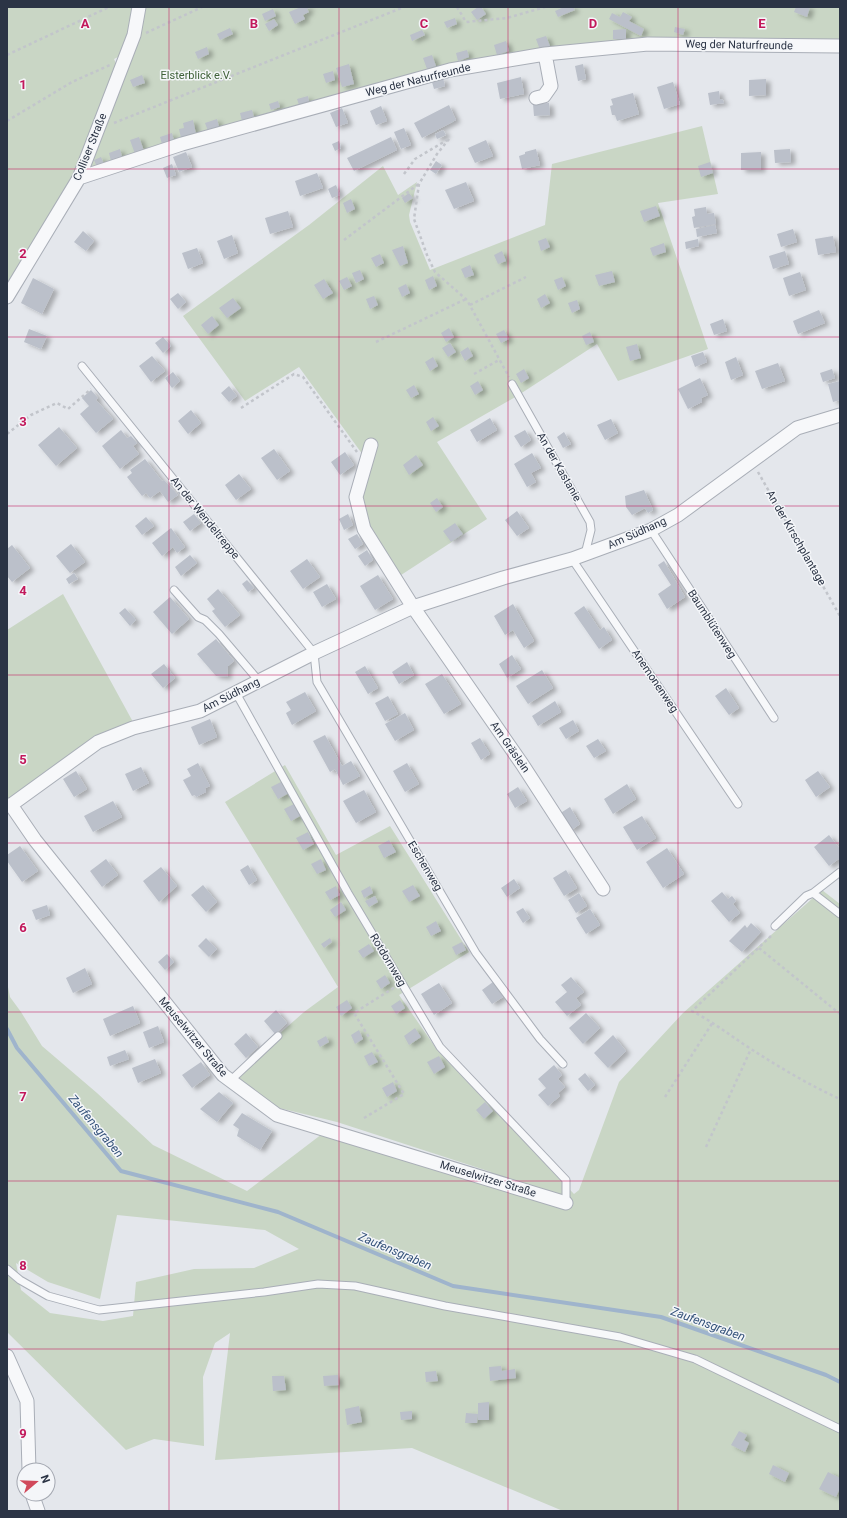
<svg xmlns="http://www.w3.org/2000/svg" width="847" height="1518" font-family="Roboto,sans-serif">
  <defs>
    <filter id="shadow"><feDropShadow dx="4.5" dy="2.5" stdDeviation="2" flood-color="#0004"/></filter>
  </defs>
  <rect width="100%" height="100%" fill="#e4e7ec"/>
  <!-- green -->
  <path fill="#c9d6c5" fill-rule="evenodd" d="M7 7H134L122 55 114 59 117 66 70 184 7 289Z
    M142 7H840V44L597 42 540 58 451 74 94 168 90 164Z
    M702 126 718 194 658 203 708 349 618 381 597 344 517 396 437 442 487 519 398 577 365 520 362 499 363 455 299 367 245 401 183 316 309 225 383 166 398 195 417 182 409 215 410 222 430 270 545 225 552 164Z
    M63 594 133 722 109 730 87 742 26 790 7 800V630Z
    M285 765 336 855 390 826 469 952 399 995 438 1051 574 1194 579 1190 619 1082 683 1013 822 890 840 904V1511H563L412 1448 215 1460 230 1333 215 1343 203 1377 204 1446 154 1439 126 1450 7 1332V982L10 997 21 1012 42 1046 97 1093 153 1145 247 1191 322 1134 489 1184 491 1172 337 1122 275 1107 233 1075 304 1012 338 987 225 802ZM117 1215 265 1230 299 1249 254 1268 194 1269 136 1282 133 1316 103 1321 50 1313 21 1290 16 1263 48 1282 100 1299Z"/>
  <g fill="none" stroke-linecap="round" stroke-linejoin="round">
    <!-- stream -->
    <path stroke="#9fb4cc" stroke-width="4" d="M7 1029 17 1048 121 1171 278 1212 453 1286 661 1317 826 1375 840 1382"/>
  </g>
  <!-- building -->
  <path fill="#bbc0ca" filter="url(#shadow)" d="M301 7H312L307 9 309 12 303 15 305 19 295 24 289 12Z
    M478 7H481L486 14 477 20 471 12Z
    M564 7H573L575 10 558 17 555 11Z
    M796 7H810L807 17 794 12Z
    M273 9 276 16 265 21 262 14Z
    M623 12 632 17 629 21 644 29 641 36 609 19 612 13 620 17Z
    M455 18 457 24 447 28 444 22Z
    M274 19 278 25 269 31 265 24Z
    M675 27 685 29 683 35 674 32Z
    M230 28 233 34 220 40 217 34Z
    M626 29V39H613V30Z
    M422 30 425 35 412 41 410 35Z
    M546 36 550 46 540 50 536 39Z
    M506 41 509 51 497 55 494 45Z
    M207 47 209 54 198 59 195 52Z
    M467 50 469 57 458 61 456 53Z
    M432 55 436 66 427 69 423 58Z
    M349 64 354 84 342 87 336 68Z
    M583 64 586 79 578 81 575 66Z
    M333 71 335 80 326 83 323 74Z
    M142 75 145 83 133 87 130 80Z
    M521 77 524 94 500 99 497 83Z
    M443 78 445 86 434 89 432 82Z
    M766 79V95L749 96V80Z
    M673 82 680 104 664 109 657 87Z
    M719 91 720 99 723 100 724 103 710 105 708 93Z
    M633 93 639 114 617 121 615 115H612L610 106 613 105 611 99Z
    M308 96 309 101 299 105 297 99Z
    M278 101 280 107 271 110 269 104Z
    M549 103 550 115 534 116 533 104Z
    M449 105 456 120 422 138 414 123Z
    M381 106 387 121 376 125 370 111Z
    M342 108 348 123 336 127 330 113Z
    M252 110 254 117 242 121 240 113Z
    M217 119 219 127 208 131 205 123Z
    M193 120 196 134 181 138 179 129 184 128 183 123Z
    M404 128 411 145 401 149 394 132Z
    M443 130 446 135 437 139 435 134Z
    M172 133 174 141 162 144 160 137Z
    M139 137 144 151 135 154 130 140Z
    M391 137 397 150 354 171 347 158Z
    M486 140 493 156 475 163 468 148Z
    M339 141 341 148 335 151 332 144Z
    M120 149 122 157 111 161 109 153Z
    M536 149 540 165 522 169 519 156 525 154V152Z
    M790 149 791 162 775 163 774 150Z
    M186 152 192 167 179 172 173 157Z
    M761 152V170H741V153Z
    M101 157 104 164 97 167 94 160Z
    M436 161 442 165 436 174 430 170Z
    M710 162 713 173 701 177 698 166Z
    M172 164 176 175 167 178 163 168Z
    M317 173 323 188 300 196 295 181Z
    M466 182 474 201 454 209 445 190Z
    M336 185 340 195 332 198 328 189Z
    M409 193 413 198 405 203 402 198Z
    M351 199 355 209 347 213 343 203Z
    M656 206 660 216 644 222 640 211Z
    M706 207 707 214 714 213 716 224 694 228 692 217 695 216 694 209Z
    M288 211 293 227 270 234 265 218Z
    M715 225 717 233 697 237 696 229Z
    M793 229 797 242 781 247 777 234Z
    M83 231 94 241 86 251 74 242Z
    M232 235 238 253 224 259 217 241Z
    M833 236 836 252 818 255 815 239Z
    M546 238 550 247 541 251 538 241Z
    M698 239 699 246 686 249 685 242Z
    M664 243 666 252 653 256 650 248Z
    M403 246 408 263 400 266 392 250Z
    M197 248 203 263 188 269 182 253Z
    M502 251 506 261 498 264 494 255Z
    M785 251 789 264 773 269 769 256Z
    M380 254 384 263 376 267 371 258Z
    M470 265 474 275 465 278 461 269Z
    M360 270 364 279 356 283 352 273Z
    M612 271 615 282 599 286 595 275Z
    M800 272 806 290 789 296 783 278Z
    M433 276 437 286 429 290 425 280Z
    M347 277 352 286 344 290 339 281Z
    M562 277 566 286 558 290 554 280Z
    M33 278 54 289 42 314 21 303Z
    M324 279 333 293 323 299 314 285Z
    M406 284 410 293 402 297 398 288Z
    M178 293 186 302 178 309 170 299Z
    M545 294 550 303 541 308 537 299Z
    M374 296 378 305 370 309 366 299Z
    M233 298 241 308 227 318 219 308Z
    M577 300 580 309 572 313 568 303Z
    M819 310 825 323 798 334 793 321Z
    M212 316 219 325 208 334 201 325Z
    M723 319 727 331 714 335 710 324Z
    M449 328 454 337 446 342 441 333Z
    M29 329 47 336 41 349 24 342Z
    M504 330 509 339 501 343 496 334Z
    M590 332 594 342 586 345 582 336Z
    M163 337 171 346 163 353 155 343Z
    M450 343 456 352 448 357 442 348Z
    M637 344 641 358 630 361 626 347Z
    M468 347 473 356 465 361 460 352Z
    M703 352 707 362 695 367 691 356Z
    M152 356 165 371 151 382 139 366Z
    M433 357 438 366 430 371 425 362Z
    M736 357 743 375 731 380 725 362Z
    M778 363 785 381 762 389 755 371Z
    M524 369 529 378 521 383 516 374Z
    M832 369 835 378 823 382 820 373Z
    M173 372 180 381 172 388 165 378Z
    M700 378 708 395 701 398 702 402 688 409 678 389Z
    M478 381 483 390 475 395 470 386Z
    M840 381V400L833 402 828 384Z
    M414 385 419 394 411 398 406 390Z
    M229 386 237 396 229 402 221 393Z
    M91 390 98 398 96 400 113 419 96 433 80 414 89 406 82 398Z
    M191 410 201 423 188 434 178 421Z
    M433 417 439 426 431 431 426 422Z
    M490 418 497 430 477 442 470 430Z
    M611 419 618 433 605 440 597 425Z
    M59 427 77 448 56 466 38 445Z
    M121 430 127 438 131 436 137 443 133 446 139 454 120 469 102 446Z
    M525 430 531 440 521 447 514 436Z
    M564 432 571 444 563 448 557 437Z
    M274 449 290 471 277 480 261 458Z
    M345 452 354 465 340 475 331 462Z
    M532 453 541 468 531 473 536 482 527 487 514 464Z
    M416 455 423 465 409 475 403 465Z
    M145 459 162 481 164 480 178 495 168 502 160 491 150 498 146 493 142 496 127 477 132 473 130 470Z
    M239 474 251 489 236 500 225 485Z
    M644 490 653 510 648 513 645 508 632 515 626 507 625 496Z
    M437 498 443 507 436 512 430 503Z
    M517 511 529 528 517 536 505 520Z
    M194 514 201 523 190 531 183 522Z
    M348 514 353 525 344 530 339 519Z
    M146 517 154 526 142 535 135 526Z
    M455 523 463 534 451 542 443 531Z
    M171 528 185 547 177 553 173 547 162 556 152 543Z
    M357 534 363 544 355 549 348 539Z
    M71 544 85 562 70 573 56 556Z
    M12 545 30 568 12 582 7 576V549Z
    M367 550 373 560 365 566 358 556Z
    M190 555 197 563 181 576 175 567Z
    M307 559 320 577 303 589 290 571Z
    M664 561 685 597 667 609 658 594 671 585 658 565Z
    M74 573 78 579 69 584 66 579Z
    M378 575 393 599 375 610 360 586Z
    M247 580 254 588 248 592 242 584Z
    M327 584 336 599 322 607 313 592Z
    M218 589 240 615 225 627 212 611 215 609 207 599Z
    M170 597 189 619 172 634 153 612Z
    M513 604 534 641 524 648 513 630 505 635 494 616Z
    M584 606 600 630 604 627 612 640 599 649 574 613Z
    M125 608 136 620 130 626 119 613Z
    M216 639 234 661 228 666 227 677 216 676 197 654Z
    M512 655 521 669 507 678 499 664Z
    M407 662 414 675 399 684 392 672Z
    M164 664 175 678 163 688 151 674Z
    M365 666 378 688 368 694 355 672Z
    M542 670 553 688 528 704 516 686Z
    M442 674 461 704 444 714 425 684Z
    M726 688 739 708 729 715 715 696Z
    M305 692 316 711 292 725 286 713 291 710 286 702Z
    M388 696 398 714 385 721 375 703Z
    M555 701 561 712 538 726 532 716Z
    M405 713 414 730 395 741 385 724Z
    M210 719 217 737 199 745 191 727Z
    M573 720 579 731 566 739 559 728Z
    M325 735 342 766 351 761 360 776 343 785 335 769 330 772 313 741Z
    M480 738 490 754 481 760 471 743Z
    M598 739 606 751 594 758 586 746Z
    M198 763 210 786 205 788 206 792 196 797 195 795 192 796 183 780 191 776 187 769Z
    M407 763 419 784 405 792 393 771Z
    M141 767 149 783 133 791 125 774Z
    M76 771 87 789 74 797 63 779Z
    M818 771 830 787 816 797 805 780Z
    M283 781 289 793 278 799 271 787Z
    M627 784 636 799 613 814 604 799Z
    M518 787 527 801 515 808 507 794Z
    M364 790 376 812 356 823 343 801Z
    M113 801 122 817 93 832 84 816Z
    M294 804 300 816 291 821 284 809Z
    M570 807 580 824 570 831 559 814Z
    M642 816 656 838 637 850 623 827Z
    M308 832 314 844 303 850 296 838Z
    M829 835 840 849V858L829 866 814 847Z
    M389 840 396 852 384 858 378 846Z
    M20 846 38 871 22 882 7 861V855Z
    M667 848 684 874 663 888 646 862Z
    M106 859 118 875 102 887 90 871Z
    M321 859 326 870 317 874 311 864Z
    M248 865 257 880 249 885 240 870Z
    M161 867 177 886 159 902 143 881Z
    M566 870 577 888 564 896 553 878Z
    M514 879 520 888 507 897 501 888Z
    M203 885 217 902 206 912 191 895Z
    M413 885 420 896 409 902 402 891Z
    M336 886 340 895 330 900 325 892Z
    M370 886 373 893 364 898 361 891Z
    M722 892 728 899 732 896 736 901 733 904 740 913 729 922 711 901Z
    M579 893 587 906 576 913 568 900Z
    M375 896 378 902 369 907 365 901Z
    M341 902 346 910 335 917 330 910Z
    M47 905 50 915 36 920 32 910Z
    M523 908 530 918 523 923 516 912Z
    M590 909 600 925 586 934 576 918Z
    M436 921 441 931 431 936 426 927Z
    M751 923 761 932 742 952 729 941 745 925 747 928Z
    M206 938 217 949 209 957 198 946Z
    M330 938 332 942 324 948 321 944Z
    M462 942 466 950 456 955 452 947Z
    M369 944 374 951 363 958 358 951Z
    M167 954 174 962 165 970 158 962Z
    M85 968 92 984 73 993 66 978Z
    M385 975 390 983 381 989 376 981Z
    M571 977 584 992 576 998 581 1005 567 1016 555 1002 567 992 561 985Z
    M493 982 503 997 492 1004 482 990Z
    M439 983 452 1003 434 1015 421 994Z
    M347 1000 352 1008 341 1016 336 1007Z
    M400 1000 405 1008 396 1014 391 1006Z
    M133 1006 140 1023 110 1036 103 1019Z
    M276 1010 287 1023 275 1034 264 1021Z
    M586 1013 600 1028 583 1044 569 1028Z
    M158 1026 164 1042 149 1048 143 1032Z
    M415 1028 421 1037 409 1045 404 1036Z
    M359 1030 363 1039 355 1044 351 1035Z
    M246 1033 258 1047 246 1058 234 1044Z
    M613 1035 626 1051 608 1068 594 1053Z
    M326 1036 329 1042 320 1047 317 1041Z
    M125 1050 129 1059 110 1066 107 1057Z
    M372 1052 378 1062 369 1066 364 1056Z
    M439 1056 445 1067 434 1074 427 1062Z
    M155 1059 161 1073 138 1083 132 1068Z
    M201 1062 210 1075 192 1088 182 1075Z
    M554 1065 562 1075 558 1079 565 1087 558 1093 560 1096 548 1106 538 1095 546 1088 538 1079Z
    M585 1073 595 1085 588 1091 578 1079Z
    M393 1082 397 1091 387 1097 382 1088Z
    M219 1092 233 1103 217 1122 200 1109Z
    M485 1102 493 1111 484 1119 476 1110Z
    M242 1113 272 1131 260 1150 237 1136 239 1129 233 1125Z
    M501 1366 502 1371 515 1369 516 1378 490 1381 489 1367Z
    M436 1371 438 1381 426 1382 425 1372Z
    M338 1375 339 1385 324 1386 323 1376Z
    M272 1376H284L286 1390 273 1391Z
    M489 1402V1420H478V1403Z
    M359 1406 362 1422 347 1425 345 1409Z
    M412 1411V1419L401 1420 400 1412Z
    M466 1413 478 1414 477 1423H465Z
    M739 1431 747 1435 744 1440 749 1443 745 1452 731 1445Z
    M773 1465 789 1473 785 1482 769 1474Z
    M828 1472 840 1478V1488L836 1497 819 1489Z"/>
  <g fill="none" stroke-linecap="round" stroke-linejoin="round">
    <defs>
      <path id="lane" d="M82 366 314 653 317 682 476 953 540 1039 563 1064
        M512 384 590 522 591 530 585 554
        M651 530 774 718
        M572 559 738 804
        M174 590 198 617 205 620 219 634 259 681
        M236 693 348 893 440 1047 566 1180V1203
        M813 893 840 914
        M775 926 806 896 813 893 840 872
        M230 1081 278 1036
        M7 1269 20 1280 48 1296 99 1310 264 1292 318 1284 355 1286 445 1306 620 1337 695 1359 840 1429"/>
      <path id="street" d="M536 98 544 96 551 86 545 54
        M79 178 182 144 450 70 545 54 648 44 840 46
        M7 297 79 178 134 35 139 7
        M371 445 356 497 364 529 413 607 522 764 603 889
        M7 805H11L35 840 223 1075 277 1115 566 1203
        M11 805 98 742 133 728 200 711 314 653 413 607 503 578 572 559 651 530 678 515 797 428 840 415
        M7 1356 27 1401 29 1470
        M32 1494 38 1511"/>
    </defs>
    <!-- lane casing -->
    <use href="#lane" stroke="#a9aeb7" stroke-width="9"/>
    <!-- street casing -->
    <use href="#street" stroke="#a9aeb7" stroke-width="15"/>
    <!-- path -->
    <path stroke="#c2c5cb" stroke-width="2.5" stroke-dasharray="3 3" stroke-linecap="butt" d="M457 7 466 22 507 18 545 7
      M146 33 202 7
      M7 55 109 7
      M7 121 72 82 110 65
      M114 123 404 7
      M449 139 437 154 419 184 414 219 427 255 435 272 467 300 509 377
      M404 174 415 159 447 140
      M344 240 420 183
      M470 305 526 277
      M376 342 466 299
      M474 374 499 360
      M241 408 294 374 303 377 357 452
      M7 434 31 415 57 403 68 409 91 389
      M758 472 840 616
      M771 936 692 1011C713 1022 731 1036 751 1049 779 1067 809 1085 840 1099
      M759 948 840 1014
      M665 1097 713 1022
      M364 1118 404 1094 354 1013 395 987
      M706 1147 751 1049"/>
    <!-- lane -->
    <use href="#lane" stroke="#f7f8fa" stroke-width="7"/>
    <!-- street -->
    <use href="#street" stroke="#f7f8fa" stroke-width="13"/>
  </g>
  <!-- grid -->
  <path fill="none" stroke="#c2185b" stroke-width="1" stroke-opacity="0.55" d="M169 7V1511M339 7V1511M508 7V1511M678 7V1511M7 169H840M7 337H840M7 506H840M7 675H840M7 843H840M7 1012H840M7 1181H840M7 1349H840"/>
  <g text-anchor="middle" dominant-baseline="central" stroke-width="3" stroke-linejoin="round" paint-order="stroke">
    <!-- street labels -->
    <g font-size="11" fill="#2b3445" stroke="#f4f6f9">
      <text transform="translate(739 45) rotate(1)">Weg der Naturfreunde</text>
      <text transform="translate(418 80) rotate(-14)">Weg der Naturfreunde</text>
      <text transform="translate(90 147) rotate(-68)">Colliser Straße</text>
      <text transform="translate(559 467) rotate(60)">An der Kastanie</text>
      <text transform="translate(205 518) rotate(51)">An der Wendeltreppe</text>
      <text transform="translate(637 533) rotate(-24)">Am Südhang</text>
      <text transform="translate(796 538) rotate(60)">An der Kirschplantage</text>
      <text transform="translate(712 624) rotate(57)">Baumblütenweg</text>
      <text transform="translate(655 681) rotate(56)">Anemonenweg</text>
      <text transform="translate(231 695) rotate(-27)">Am Südhang</text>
      <text transform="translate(510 747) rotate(55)">Am Gräslein</text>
      <text transform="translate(425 866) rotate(59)">Eschenweg</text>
      <text transform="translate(388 960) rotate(59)">Rotdornweg</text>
      <text transform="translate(193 1037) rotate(50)">Meuselwitzer Straße</text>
      <text transform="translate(488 1179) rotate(17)">Meuselwitzer Straße</text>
    </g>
    <!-- park labels -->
    <g font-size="11" fill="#3f6138" stroke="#f4f6f9">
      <text x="196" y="75">Elsterblick e.V.</text>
    </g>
    <!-- water labels -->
    <g font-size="12" font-style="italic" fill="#34527a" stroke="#f4f6f9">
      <text transform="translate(96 1126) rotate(50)">Zaufensgraben</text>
      <text transform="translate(395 1251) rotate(23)">Zaufensgraben</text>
      <text transform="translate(708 1324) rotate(20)">Zaufensgraben</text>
    </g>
  </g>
  <g font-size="13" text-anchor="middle" font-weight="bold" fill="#c2185b" stroke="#f4f6f9" stroke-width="3" stroke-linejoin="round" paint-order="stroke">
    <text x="85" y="28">A</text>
    <text x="254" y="28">B</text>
    <text x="424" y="28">C</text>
    <text x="593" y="28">D</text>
    <text x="762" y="28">E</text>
    <text x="23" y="89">1</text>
    <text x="23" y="258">2</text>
    <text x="23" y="426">3</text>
    <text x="23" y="595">4</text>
    <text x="23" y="764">5</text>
    <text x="23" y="932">6</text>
    <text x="23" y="1101">7</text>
    <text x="23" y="1270">8</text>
    <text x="23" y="1438">9</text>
  </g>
  <!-- border -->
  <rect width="847" height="1518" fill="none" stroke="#2b3445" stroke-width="16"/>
  <!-- north arrow -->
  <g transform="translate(36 1482) rotate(71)"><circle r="19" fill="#f4f6f9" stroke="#a4a8b1"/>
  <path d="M0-3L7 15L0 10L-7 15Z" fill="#d1495b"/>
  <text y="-6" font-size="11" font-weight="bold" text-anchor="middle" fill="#2b3445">N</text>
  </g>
</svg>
